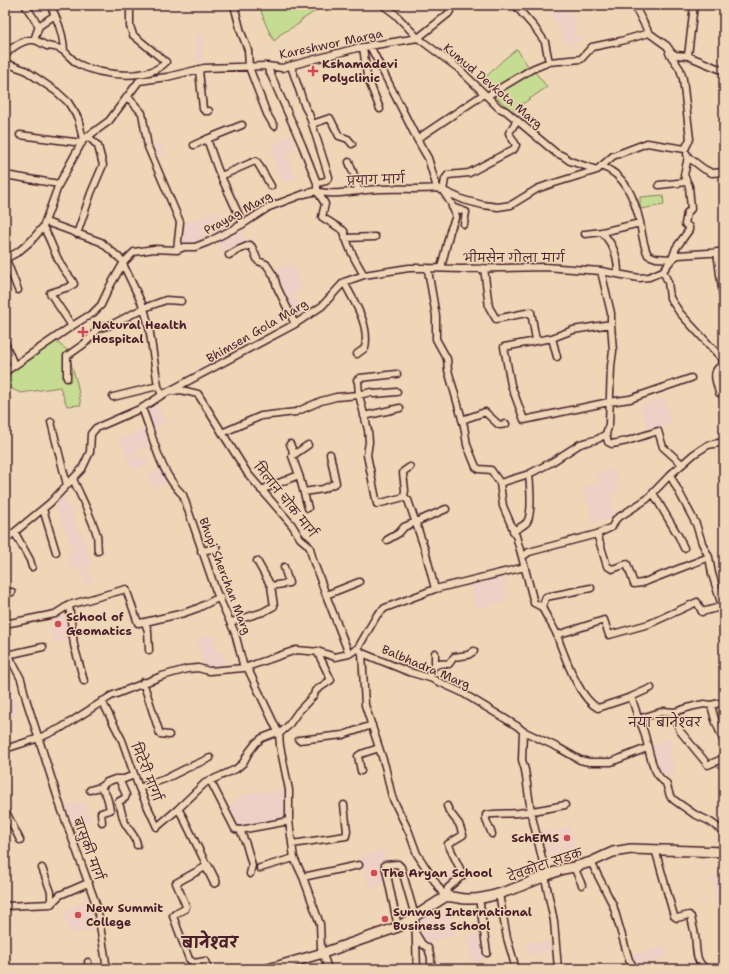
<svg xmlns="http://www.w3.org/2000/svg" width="729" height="974" font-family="'Shantell Sans','Playpen Sans Deva',sans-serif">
  <rect width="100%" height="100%" fill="#eed6b6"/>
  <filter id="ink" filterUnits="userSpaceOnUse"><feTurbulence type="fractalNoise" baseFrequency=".025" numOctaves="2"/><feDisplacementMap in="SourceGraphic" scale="8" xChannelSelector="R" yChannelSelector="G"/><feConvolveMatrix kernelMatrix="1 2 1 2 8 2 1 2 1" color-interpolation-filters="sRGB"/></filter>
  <g filter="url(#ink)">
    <!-- built -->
    <path fill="#eed0c6" d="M563 5 570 6 567 9 576 25 574 29 576 37H581V40L569 46 568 42 564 43 560 29 556 21 550 16Z
      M201 33 202 47V62L196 61 194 35Z
      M290 134 296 149 285 154 296 179 288 183 282 181 274 163 271 147Z
      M159 142 165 153 156 157 150 147Z
      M217 211 226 226 229 224 232 230 239 227 244 241 249 239 253 249 243 253 239 245 219 252 220 248 216 239 209 229H204L206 243 183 246 182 229 186 222 195 219Z
      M292 264 302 288 293 295 304 311 296 319 292 315 269 270Z
      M664 398 672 423 648 430 640 405Z
      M156 403 166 423 152 430 144 410Z
      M149 428 154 442 135 453 137 459 146 455 150 463 132 470 119 439Z
      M160 470 167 481 155 488 147 476Z
      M615 470 618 492 611 493 614 519 592 522 589 502H586L584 487 599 484 598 472Z
      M65 497 93 564 86 568 92 582 86 585 79 569 74 571 66 555 74 551 54 505Z
      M504 574 506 587H504L506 602 474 609 470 583Z
      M64 615 71 640 54 643 49 617Z
      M212 635 213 642H215L217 652 221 651 227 666 204 667 197 638Z
      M9 675 18 712 9 718 10 730 5 731V676Z
      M669 739 672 746 669 748 675 775 665 778 662 776 652 745Z
      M288 789V820L236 827 228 807 244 794Z
      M85 802 90 821 71 825 66 807 69 805Z
      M569 826 581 859 562 866V865L554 868 540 831 552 830 559 850 563 847 557 829Z
      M383 850 387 866 381 868 386 884 370 889 360 856Z
      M458 866 460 877 446 886 440 875Z
      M724 877V905L717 907 711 878Z
      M88 898 92 913 93 930 71 935 63 917 67 911Z
      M448 909 455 935 425 944 417 918Z
      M478 933 484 960 472 963 466 935Z
      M532 942H550L551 950 530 956 527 945Z
      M665 945 667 957 635 968 631 954 654 950V948Z"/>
    <!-- green -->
    <path fill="#c5dc92" stroke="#887e5e" d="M259 5H313L317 10 300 21V23L279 35V37L274 41 266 25Z
      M517 49 528 66 491 92 483 80 503 60Z
      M535 72 547 87 512 111 494 96Z
      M663 195 664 205 640 209V197Z
      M53 339 67 350 77 383 81 405 67 406 60 387 21 393 5 386V374Z"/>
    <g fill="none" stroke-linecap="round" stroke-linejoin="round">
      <defs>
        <path id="street" d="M25 5 39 26
          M234 5 241 32 248 50 249 67 267 114 274 126
          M383 5 395 14 418 38 458 68 499 108 506 111 556 153 563 156 570 161 597 170
          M515 5 535 28 545 42 549 62
          M634 5 649 33 667 46 671 52 675 55 688 56 724 71
          M55 15C60 27 64 38 64 51
          M418 38 448 14 454 5
          M34 40 39 26 55 15 50 5
          M370 46 417 139 428 158 437 188
          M363 47 367 76 380 109
          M669 53 680 69 683 79 690 139 685 149
          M5 56C10 48 24 39 33 40 38 40 42 44 47 46 52 47 58 47 62 50 68 54 72 60 78 64 100 75 147 82 166 62L133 35 130 26V5
          M688 56 694 5
          M5 63 25 70 57 92 68 102 78 118 83 140
          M267 66 302 145 317 183V191L324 202 325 204 322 217 344 231C347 246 356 262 364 275
          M291 66 305 107 309 114 328 174 329 177 326 181 317 183
          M199 70 203 109 205 111H209
          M127 96 142 113 148 147 180 222 177 250
          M487 96 532 69 549 62 581 59 592 47 621 41 649 33
          M312 124 330 118 339 136 348 139 352 144
          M242 125 207 139 218 170 243 224
          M20 135 82 143
          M417 139 484 94
          M194 145 207 139
          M687 154 688 157 704 169 712 173 724 172
          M349 162 356 180 358 191
          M601 166C626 175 634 198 640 222 642 234 643 245 648 255L656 258 672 259
          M5 175 59 184
          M221 176 255 161 257 162 271 186
          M659 185 687 182
          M437 188 464 200 483 205 498 207 511 205 537 189 548 185 597 170 613 156 647 143 685 149
          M317 191C333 197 363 189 381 189 400 188 418 190 437 188
          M452 207 466 212 464 224
          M46 222 101 242 124 262
          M43 227C52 241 55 258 65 271 68 276 72 278 74 284L69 287 50 293 72 326
          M602 232C614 246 618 256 618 274
          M77 234 91 193 103 165 98 146 89 137
          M585 234 602 232 640 223
          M345 238 375 237
          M717 252 723 297
          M229 255 238 250 250 245 252 247 258 261 266 264 274 276 277 287 295 324
          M5 259 18 252 31 241 43 227 59 184 83 140 109 121 139 81 167 77 204 68 267 66 282 68 357 48 418 38
          M6 259 18 290
          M672 259 676 248 689 230V227L685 224 687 213 691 209 689 186 684 175 688 157
          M123 264 144 308 166 300 181 301
          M426 268 428 270 436 316V339L447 359 448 370 464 426 467 445 476 467 479 469 491 470 500 483 503 506 516 536 522 557
          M441 268 450 231 456 216 451 203 443 191 445 179 448 175 469 173 514 149 516 145 509 133 517 120
          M484 268 489 307 496 319 531 312 536 340
          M601 271 611 313V324L613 351 611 366 609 424 606 434 608 442 612 444 627 441 658 431 663 447 682 464
          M663 271 668 282 670 298 680 313 724 361
          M344 282C354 302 370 324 365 348L357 354
          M611 324 573 330 552 338 504 347 511 385 524 420 609 402 630 399 691 378
          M552 338 557 357
          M5 343 14 365
          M5 372 72 326 93 313 101 305 110 286 124 262 134 252 154 249 177 250 184 247H195L208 242 243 224 269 207 304 194 317 191
          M397 374 360 378 357 380 358 382 359 395 368 430 369 442 367 455 377 504 404 497 408 500 425 550 435 589
          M67 378V356L84 344 92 336 97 329 113 324 144 308 149 327 158 386 162 395
          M173 391 181 390 198 394 248 474 292 525 300 538 307 544 310 548 313 560 326 595 349 654
          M719 393C716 379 710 372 724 363
          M113 397 158 386
          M142 408C154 438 159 472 183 495L216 591 235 633 244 668
          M364 416 400 408
          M462 420 485 412 498 424 500 425 506 424
          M51 422 67 485
          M222 433 261 416 296 412 321 401 336 397 359 395 371 392 374 394 397 392
          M724 442 708 445 694 454 670 475 647 499 616 519 612 527 597 534 529 552 522 557 534 603 542 607C546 617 553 625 557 635 558 638 559 641 560 644 567 662 580 699 598 708L631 697C634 704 636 711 638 718 639 722 642 725 643 729 649 745 650 773 666 783L670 796 674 800 694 814 709 821 724 832
          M290 444 293 451 292 456
          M299 475 308 508
          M73 479C81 497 91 516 97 535 98 540 97 545 98 551
          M500 483 529 474 552 462 580 444 598 439 606 434
          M261 490 299 475 292 456 308 445
          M304 492 323 489 336 483 330 454
          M653 493 679 537 684 548
          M404 497 405 490 403 473 404 471 410 467
          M43 509 56 552
          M513 531C518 528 524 526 527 522 533 513 530 485 529 474
          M15 533 30 560 32 567
          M597 534 607 566 612 569 627 564 634 584 642 583 709 557 702 543 696 524 670 475
          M5 540 50 503 82 469 90 452 91 434 96 428 142 408 162 395 295 324 322 306 344 282 364 275 409 268H426L462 269 545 267 601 271 639 278 649 277 663 271 672 259 678 255 724 252
          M387 540 399 533 404 527 446 509
          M201 551 217 548
          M709 557 712 574 722 606
          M257 561 271 586
          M5 593 12 592
          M326 595 359 582
          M69 605 74 645 84 681
          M542 607 546 597 591 588
          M145 622 148 631 149 650
          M231 622 263 612 274 606 271 586 289 583 284 567
          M5 624 55 614 69 605 126 589 138 623 145 622 184 613 198 608 220 597
          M557 635 604 620 609 635 649 624 697 602 702 612 724 606
          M5 648 21 679 26 699 61 808 92 893 97 907 107 969
          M358 648 362 653 409 672 430 678 461 692 517 726 523 731 559 748 580 760 589 762H611L647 748
          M362 653 365 705 385 766 392 797 409 832 417 854 445 897
          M435 653V666
          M7 655 43 647
          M247 667 279 734 280 746 289 790V821L294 858 303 877 320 924 321 948 328 969
          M430 678C431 666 436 662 449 664L454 657 468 655 474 651
          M143 682 160 734 169 735
          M631 697 651 688
          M102 701 122 740 139 788 157 827 178 809 205 783 236 769 243 763 249 752 256 743 262 738 278 732
          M711 705 715 720 724 742
          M674 712 680 731 708 765 724 758
          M638 719 664 711 674 712 694 706 704 704 711 705 724 702
          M523 731 522 760 525 770 531 812 546 875V883L554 921 558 969
          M279 734 288 726 298 712 314 695 315 691 331 680 317 651
          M299 740 343 735 372 725
          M5 749 39 738 61 728 111 696 162 676 187 669 198 668 209 671 244 668 296 650 320 652 335 657 349 654 358 648 377 615 385 608 435 589 525 567
          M361 771 358 756 361 754 379 748
          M119 779 126 795 125 798 118 802C122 809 122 818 125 823 129 831 137 837 137 845
          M210 780 235 829 240 830 289 821
          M100 787C108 794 108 801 110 810L101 813 102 822
          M139 788 167 778 185 769 210 758
          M90 790 100 787 107 782 115 779H124L134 775
          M178 809 183 817 207 866 176 883 186 906 185 909 175 914 173 916 189 959 194 963 205 961 208 969
          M5 812 8 816 20 840
          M240 830 246 844 252 865 250 874
          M492 834 486 820V815C497 813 507 814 518 813 534 811 550 808 565 805
          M292 844 346 836 347 831 344 805
          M655 849 674 916 677 918 689 915 691 917C692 923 694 929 695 935 697 948 694 962 707 969
          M591 862 613 905 629 960 635 969
          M574 867 582 885
          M42 868 51 892V904
          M260 868 294 858
          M303 877 359 865
          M499 894 507 938 514 962V969
          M445 897 448 888 463 875 448 844 463 835 459 824 449 811 447 806
          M479 898 487 953
          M5 906 51 904 60 895 88 883
          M398 927 385 865 398 864 401 867 415 916 417 969
          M416 934 422 944 428 948 431 958V969
          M88 962 89 969"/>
        <path id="secondary" d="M207 866 215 882
          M268 969 323 953 398 927 445 897C453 896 459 899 467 899 493 901 538 878 563 869L574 867 591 862 613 852 631 849 724 852"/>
      </defs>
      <!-- street casing -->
      <use href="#street" stroke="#4a1f2b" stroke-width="9"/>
      <!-- secondary casing -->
      <use href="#secondary" stroke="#4a1f2b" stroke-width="12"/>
      <!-- street -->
      <use href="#street" stroke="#eed6b6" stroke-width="6"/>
      <!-- secondary -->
      <use href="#secondary" stroke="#eed6b6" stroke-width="9"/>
    </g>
  </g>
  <!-- markers -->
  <g fill="#d1495b" stroke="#eed6b6" stroke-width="1.5">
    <path d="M311 65h4v4h4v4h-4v4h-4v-4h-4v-4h4z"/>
    <path d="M81 326h4v4h4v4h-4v4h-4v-4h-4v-4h4z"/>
    <circle cx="58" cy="624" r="4"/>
    <circle cx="567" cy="838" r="4"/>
    <circle cx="374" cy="873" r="4"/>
    <circle cx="78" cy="915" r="4"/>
    <circle cx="385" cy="919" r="4"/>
  </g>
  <g text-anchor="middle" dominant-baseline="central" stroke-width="3" stroke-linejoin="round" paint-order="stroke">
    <!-- street labels -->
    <g font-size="12" fill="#4a1f2b" stroke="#eed6b6">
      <text transform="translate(331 44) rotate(-12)">Kareshwor Marga</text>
      <text transform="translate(493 86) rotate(40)">Kumud Devkota Marg</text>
      <text transform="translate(376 180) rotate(-2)">प्रयाग मार्ग</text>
      <text transform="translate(238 213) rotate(-29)">Prayag Marg</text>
      <text x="514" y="258">भीमसेन गोला मार्ग</text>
      <text transform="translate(257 331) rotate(-30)">Bhimsen Gola Marg</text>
      <text transform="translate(285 500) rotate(51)">मिलान चोक मार्ग</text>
      <text transform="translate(225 576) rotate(69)">Bhupi Sherchan Marg</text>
      <text transform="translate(426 667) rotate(23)">Balbhadra Marg</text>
      <text transform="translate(146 772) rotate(68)">मिटेरी मार्गा</text>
      <text transform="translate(88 849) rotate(70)">बासुकी मार्ग</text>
      <text transform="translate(545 865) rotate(-19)">देवकोटा सडक</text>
    </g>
    <!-- poi labels -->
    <g font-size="12" font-weight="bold" fill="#4a1f2b" stroke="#eed6b6" text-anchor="start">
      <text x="322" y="64">Kshamadevi<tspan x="322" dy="14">Polyclinic</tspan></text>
      <text x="92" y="325">Natural Health<tspan x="92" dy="14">Hospital</tspan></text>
      <text x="66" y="617">School of<tspan x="66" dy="14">Geomatics</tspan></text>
      <text x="559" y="838" text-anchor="end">SchEMS</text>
      <text x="382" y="873">The Aryan School</text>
      <text x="86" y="908">New Summit<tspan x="86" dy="14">College</tspan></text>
      <text x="393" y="912">Sunway International<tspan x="393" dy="14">Business School</tspan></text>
    </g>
    <!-- neighbourhood labels -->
    <g font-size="13" fill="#4a1f2b" stroke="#eed6b6">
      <text x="665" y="722">नया बानेश्वर</text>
    </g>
    <!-- district labels -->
    <g font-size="16" font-weight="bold" fill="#4a1f2b" stroke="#eed6b6">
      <text x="210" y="942">बानेश्वर</text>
    </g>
  </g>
  <!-- margin -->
  <rect width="729" height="974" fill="none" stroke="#eed6b6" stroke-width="20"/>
  <rect x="10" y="10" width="709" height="954" fill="none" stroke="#4a1f2b" stroke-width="1.5" filter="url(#ink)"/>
</svg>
